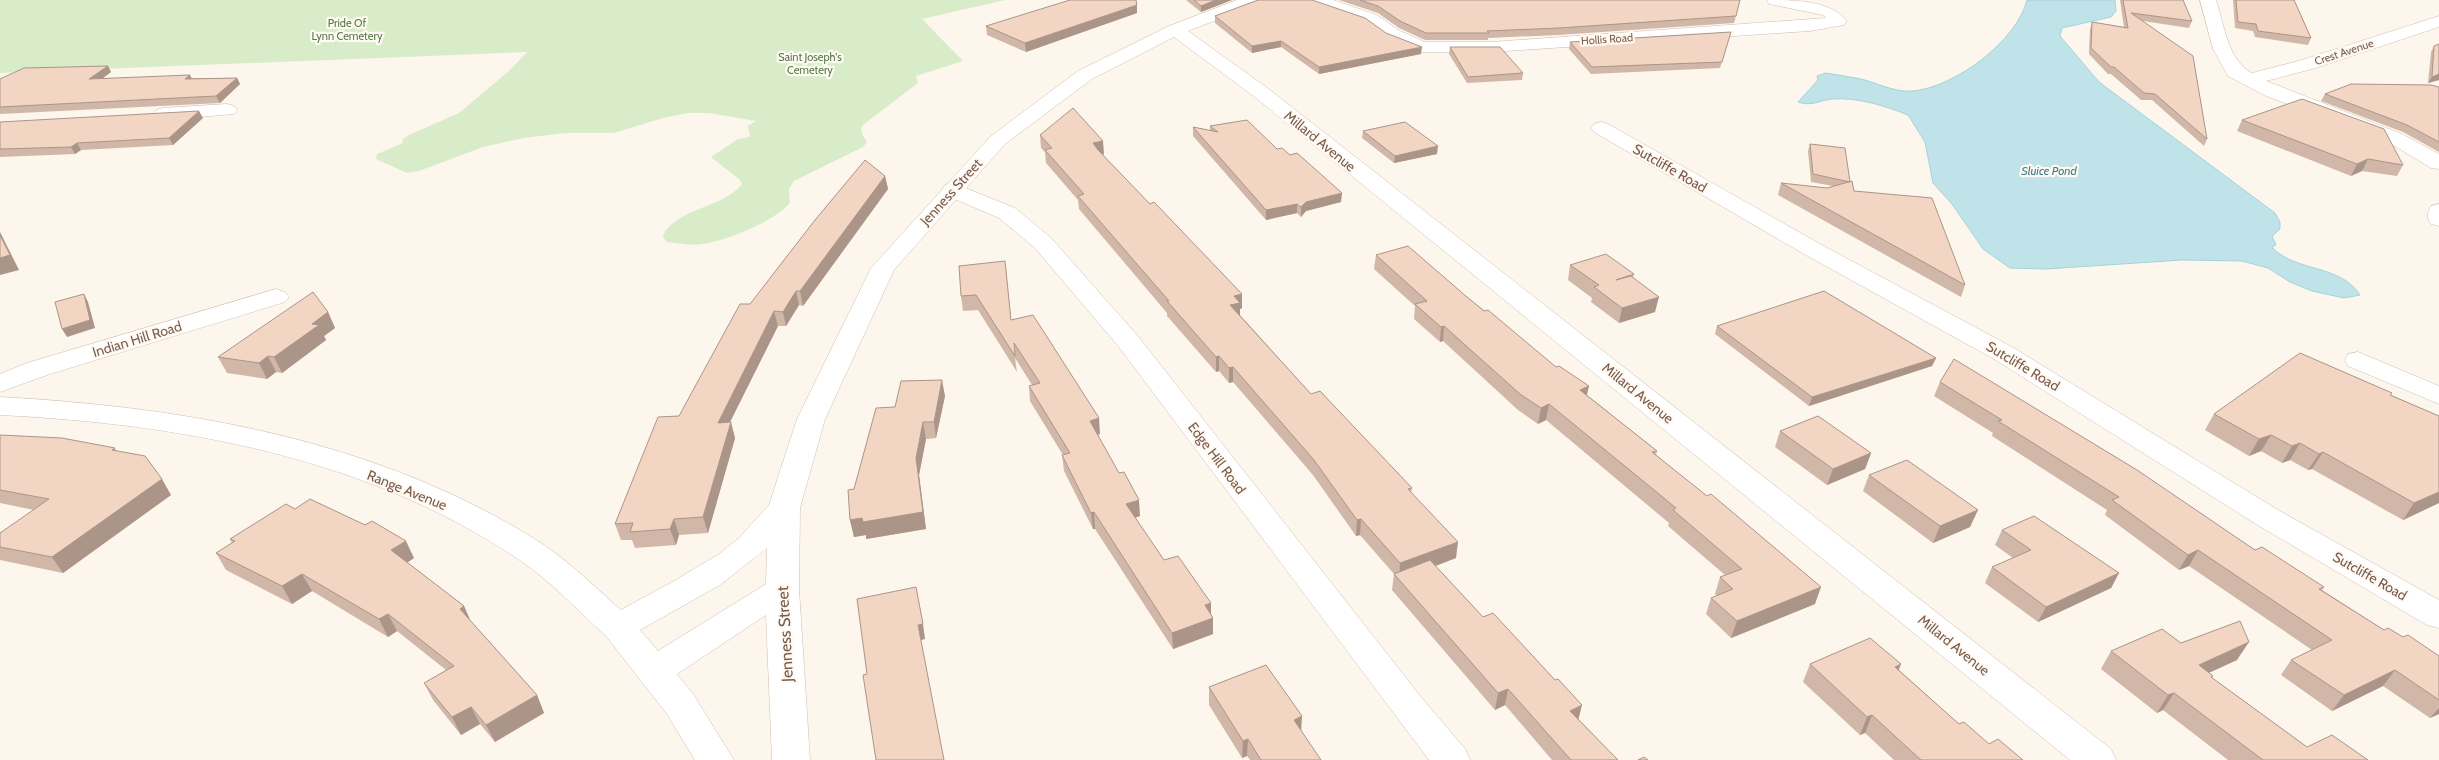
<svg xmlns="http://www.w3.org/2000/svg" width="2439" height="760" font-family="Cabin,sans-serif">
  <rect width="100%" height="100%" fill="#fdf6ec"/>
  <!-- green -->
  <path fill="#d8ecc9" d="M0 0H1005L922 19 963 61 916 76 918 83 864 124 861 128 863 136 867 142 863 147 794 181 789 189 790 203C773 222 727 241 702 244 691 246 678 243 667 242L663 237 664 233C681 207 723 208 742 184L739 179 711 157 738 139 750 137 748 126 756 121 709 113H688L663 118 614 133H565L524 138 483 147 419 171 407 173 376 159 377 154 403 143 402 140 409 135 459 113 509 71 527 52 0 73Z"/>
  <!-- water -->
  <path fill="#bfe3e8" stroke="#a5d3da" d="M2027 0H2115L2116 11 2111 17 2062 28 2060 36 2099 82 2275 213 2280 222V229L2272 236 2276 245 2272 247C2294 272 2341 264 2360 295L2344 298 2312 291 2290 282 2268 268 2242 261 2182 260 2046 269 2010 268 1983 249 1952 204 1933 183 1925 142 1908 115C1886 106 1857 97 1832 99 1820 100 1812 107 1798 102L1818 80 1817 76 1826 73C1836 75 1846 76 1856 78 1874 81 1894 93 1912 91 1954 88 2017 41 2027 0Z"/>
  <g fill="none" stroke-linecap="round" stroke-linejoin="round">
    <defs>
      <path id="minor" d="M1309 0H1333L1377 15 1398 30 1425 42H1491L1826 18 1823 15 1769 4 1767 0C1794 0 1830 0 1847 21L1844 25 1810 31 1491 52H1422L1386 38 1365 23 1311 4Z
        M2200 0H2216C2224 24 2228 61 2252 73L2302 60 2439 16V27L2316 68 2266 81 2402 134 2439 154V169L2431 168 2388 142 2266 96 2228 76 2213 49Z
        M227 104 234 106 237 110 234 114 163 120 156 118 153 114 156 110 163 108Z
        M1601 122 1608 124 1820 244 2012 347 2278 510 2439 600V628L2427 625 2256 524 1994 359 1804 254 1594 132 1591 128 1594 124Z
        M953 183 1015 208 1051 238 1137 335 1421 697 1465 749 1470 760H1429L1119 347 1035 248 999 218 945 195 942 190 945 185Z
        M2439 204V226L2431 224C2426 217 2427 213 2431 206Z
        M276 289 285 292 289 297 285 302 47 375 0 392V374L27 363Z
        M2358 352 2439 386V404L2348 366 2345 360 2348 354Z
        M0 397C188 407 383 441 544 545 575 566 602 594 630 618L635 627 630 636 618 640 606 636C578 611 552 582 521 561 368 457 181 424 0 415Z"/>
      <path id="tertiary" d="M1237 0H1260L1258 4 1188 31 1270 90 2111 749 2116 760H2070L1256 98 1174 37 1092 79 1005 144 894 270 825 419 800 508 799 589 810 760H772L766 615 677 674 693 694 734 760H695L667 714 606 636 601 627 606 618 674 581 719 554 739 538 769 505 797 419 871 268 991 136 1078 71 1169 26ZM767 548 766 584 658 651 640 630 720 585Z"/>
    </defs>
    <!-- minor casing -->
    <use href="#minor" stroke="#d1beb0" stroke-width="1"/>
    <!-- tertiary casing -->
    <use href="#tertiary" stroke="#d1beb0" stroke-width="1"/>
    <!-- minor -->
    <use href="#minor" fill="#fff" fill-rule="evenodd"/>
    <!-- tertiary -->
    <use href="#tertiary" fill="#fff" fill-rule="evenodd"/>
  </g>
  <!-- wall -->
  <path fill="#d1b7a8" d="M1186 0H1232L1201 12Z
    M1339 0H1740L1734 23 1558 35 1488 38V40H1425L1399 28 1378 13Z
    M2120 0H2183L2192 21 2189 28 2143 21 2207 139 2204 146 2152 100H2141L2111 74H2108L2089 54 2090 29 2092 22 2124 27Z
    M2233 0H2294L2311 38 2308 45 2255 37 2253 31 2235 28Z
    M1137 13 1026 52 987 35 986 26Z
    M1215 16 1386 33 1421 54 1319 74 1281 47 1252 53 1215 23Z
    M1731 32 1720 68 1591 74 1569 49 1570 42Z
    M2439 44V80L2428 83 2431 52 2434 46Z
    M1450 47 1523 73 1522 80 1467 83 1449 54Z
    M108 66 111 72 103 78H237L240 84 220 103 0 114V79Z
    M2439 87V152L2403 132 2321 101 2325 94Z
    M203 118 173 145 81 150 75 154 0 157V122Z
    M2242 120 2403 165 2397 176 2362 171 2351 176 2237 131Z
    M1210 126 1277 149 1341 202 1306 211 1301 217 1297 213 1266 220 1193 136V127L1210 131Z
    M1363 131 1437 154 1394 163 1362 138Z
    M1040 135 1104 154 1103 155 1242 308 1240 309V315L1311 394 1412 488 1411 492 1456 558 1435 566 1579 720 1618 760H1552L1505 705 1495 710 1392 590 1394 574 1360 535 1356 536 1313 475 1233 382 1229 383 1219 371 1216 372 1167 316V313L1079 209 1078 200 1046 163 1045 152 1041 148Z
    M1810 144 1850 181 1854 191 1965 285 1961 297 1778 195 1781 183 1827 188 1833 186 1811 182 1808 151Z
    M885 176 888 189 803 306 799 305 786 326H778L730 422 735 438 708 533 679 535 676 545 635 548 632 540H621L615 524 679 416 750 304Z
    M1376 255 1467 297 1556 367 1589 386 1587 395 1657 451 1656 455 1815 604 1731 638 1706 614 1711 598 1717 596 1715 594 1720 577 1725 575 1668 526 1669 523 1546 420 1538 424 1518 410 1443 341 1440 342 1414 319 1415 306 1374 269Z
    M1005 261 1011 320 1100 434 1098 435 1140 516 1135 518 1164 560 1211 614 1213 634 1173 649 1095 529H1093L1064 471 1062 455H1063L1030 401 1029 386 1032 385 1015 358 1017 372 978 310 963 311 961 296Z
    M1570 265 1634 274 1633 278 1655 312 1619 323 1591 302 1592 298 1568 280Z
    M328 312 335 328 324 336 326 340 282 373 276 372 267 379 227 373 218 357Z
    M1717 326 1936 358 1932 366 1809 406 1715 334Z
    M1940 382 2324 587 2322 590 2384 630 2403 637 2439 656V714L2430 718 2383 686 2332 711 2281 675 2291 660 2312 650 2189 566 2179 570 2105 515 2107 510 1992 436 1993 433 1934 396Z
    M2392 393 2391 395 2439 416V503L2403 520 2312 469 2308 470 2290 460 2282 463 2261 451 2249 456 2205 430 2214 414Z
    M945 396 936 438 926 439 919 475 926 529 866 539V535L854 537 850 520 854 489 895 407Z
    M1780 431 1871 453 1865 469 1827 485 1775 447Z
    M0 435 115 448 116 450 171 495 63 573 0 560V533L34 510 0 503Z
    M1869 475 1970 527 1933 543 1863 491Z
    M295 509 414 558 407 563 464 606 470 621 537 695 544 713 495 742 480 724 461 735 433 700 424 683 446 670 397 631 388 637 312 591 292 604 226 570 216 553 232 543 230 539Z
    M2002 530 2119 573 2111 588 2038 622 1985 583 1992 567 2013 558 1995 545Z
    M2181 643 2237 660 2209 673 2212 678 2307 747 2368 760H2228L2163 710 2157 713 2101 669 2111 651Z
    M1810 664 1899 670 1959 724 1989 744 2023 760H1894L1865 733 1860 735 1803 682Z
    M1209 687 1321 760H1250L1247 756 1242 758 1209 705Z"/>
  <!-- shaded-wall -->
  <path fill="#aa9588" d="M1216 0H1232L1201 12V6Z
    M1137 5V13L1026 52 1025 43Z
    M1281 41V47L1252 53V46Z
    M1422 47 1421 54 1319 74V67Z
    M108 66 111 72 92 86 89 79Z
    M2439 74V80L2428 83 2432 77Z
    M190 75 193 81 185 79Z
    M237 78 240 84 220 103 216 96Z
    M199 111 203 118 173 145 169 138Z
    M1103 141 1104 154 1094 156 1093 143Z
    M77 143 81 150 75 154 71 147Z
    M1438 146 1437 154 1394 163 1395 156Z
    M2368 159 2362 171 2351 176 2357 164Z
    M885 176 888 189 803 306 800 291Z
    M1342 193 1341 202 1306 211 1301 217V207L1306 202Z
    M1297 204V213L1266 220V210Z
    M0 232 19 270 0 275Z
    M796 291 799 305 786 326 783 312Z
    M84 294 88 302 95 328 67 337 62 329Z
    M1242 294V308L1240 309V318L1230 305 1234 296Z
    M1659 297 1655 312 1619 323 1622 308Z
    M774 311 778 326 722 438 718 423Z
    M328 312 335 328 324 336 326 340 282 373 274 357 312 324Z
    M1444 326 1443 341 1440 342 1441 327Z
    M268 356 276 372 267 379 259 363Z
    M1219 356V371L1216 372V357Z
    M1936 358 1932 366 1809 406 1812 397Z
    M1233 367V382L1229 383V368Z
    M942 380 945 396 936 438 934 422Z
    M1589 386 1585 401 1580 390Z
    M1549 404 1546 420 1538 424 1541 408Z
    M1099 418 1100 434 1091 436 1090 421Z
    M731 422 735 438 708 533 703 517Z
    M923 422 926 439 919 475 926 529 866 539V535L854 537 850 520 862 518 916 458Z
    M2271 435 2261 451 2249 456 2259 439Z
    M2300 443 2290 460 2282 463 2292 446Z
    M2323 452 2312 469 2308 470 2319 454Z
    M1871 453 1865 469 1827 485 1833 469Z
    M162 479 171 495 63 573 52 557Z
    M2439 492V503L2403 520 2414 503Z
    M1139 500 1140 516 1127 520 1126 504Z
    M1978 510 1970 527 1933 543 1940 526Z
    M1094 512 1095 529H1093L1091 513Z
    M674 519 679 535 676 545 670 529Z
    M1361 519 1360 535 1356 536 1357 520Z
    M406 541 414 558 399 568 391 550Z
    M1458 542 1456 558 1399 580 1400 563Z
    M2198 550 2189 566 2179 570 2188 555Z
    M2119 573 2111 588 2038 622 2046 607Z
    M302 574 312 591 292 604 282 586Z
    M1821 587 1815 604 1731 638 1737 621Z
    M1211 603V618H1213V634L1173 649 1172 633 1205 605Z
    M464 606 472 624 460 609Z
    M388 614 397 631 388 637 379 619Z
    M923 624 925 639 921 640 918 625Z
    M2249 642 2237 660 2188 682 2199 665Z
    M1901 664 1894 682 1895 667Z
    M2395 670 2383 686 2332 711 2344 695Z
    M1508 689 1505 705 1495 710 1498 693Z
    M2174 693 2163 710 2157 713 2168 695Z
    M537 695 544 713 495 742 486 725Z
    M1582 705 1578 721 1570 711Z
    M471 707 480 724 461 735 452 717Z
    M2439 708V714L2430 718Z
    M1872 715 1865 733 1860 735 1867 717Z
    M1302 716 1301 734 1294 720Z
    M1248 739 1247 756 1242 758 1243 741Z"/>
  <!-- building -->
  <path fill="#f3d5c3" stroke="#aa9588" d="M1070 0H1136L1137 5 1025 43 986 26Z
    M1194 0H1216L1201 6Z
    M1258 0H1312L1365 18 1386 33 1422 47 1319 67 1281 41 1252 46 1215 16Z
    M1360 0H1740L1736 16 1559 28 1487 31 1489 33H1426L1400 21 1378 6Z
    M2123 0H2183L2192 21 2131 13 2193 56 2207 139 2155 94 2144 93 2114 67H2111L2091 48 2092 22 2128 28Z
    M2236 0H2294L2311 38 2258 31 2256 24 2238 22Z
    M1731 32 1722 62 1592 67 1570 42Z
    M2439 44V74L2432 77 2434 46Z
    M1450 47H1500L1523 73 1468 77Z
    M108 66 89 79 190 75 185 79 237 78 216 96 0 107V79L24 68Z
    M2351 84 2431 85 2439 87V142L2407 125 2325 94Z
    M2302 99 2384 129 2403 165 2368 159 2357 164 2242 120Z
    M1073 108 1103 141 1093 143 1098 150 1150 204 1154 202 1242 294 1234 296 1240 303 1230 305 1311 394 1320 391 1412 488 1408 489 1458 542 1400 563 1361 519 1357 520 1314 460 1233 367 1229 368 1219 356 1216 357 1167 301H1169L1078 196 1084 194 1045 150 1052 148 1040 135Z
    M199 111 169 138 77 143 71 147 0 149V122Z
    M1247 120 1277 149 1282 148 1290 155 1297 153 1342 193 1306 202 1301 207 1297 204 1266 210 1193 127 1218 132 1210 126Z
    M1405 122 1438 146 1395 156 1363 131Z
    M1810 144 1845 148 1850 182 1813 174Z
    M865 160 885 176 800 291H796L783 312 774 311 718 423 731 422 703 517 674 519 670 529 630 532 633 523 615 524 658 417 679 416 740 304H750L815 220Z
    M1852 181 1854 191 1932 198 1965 285 1781 183 1827 188Z
    M0 235 10 255 0 258Z
    M1408 246 1467 297 1484 311 1488 310 1556 367 1559 366 1589 386 1580 390 1657 451 1652 452 1707 496 1711 494 1821 587 1737 621 1711 598 1733 589 1720 577 1742 569 1673 510 1676 508 1549 404 1541 408 1520 394 1444 326 1441 327 1415 304 1427 301 1376 255Z
    M1606 254 1634 274 1616 280 1631 276 1659 297 1622 308 1594 287 1599 285 1570 265Z
    M1005 261 1011 320 1033 315 1099 418 1090 421 1119 473 1124 472 1139 500 1126 504 1164 560 1178 556 1211 603 1205 605 1213 618 1172 633 1094 512 1091 513 1062 455 1070 453 1029 386 1040 383 1014 343 1015 356 976 295 961 296 959 266Z
    M1824 291 1936 358 1812 397 1717 326Z
    M313 292 328 312 312 324 319 325 274 357 268 356 259 363 218 357Z
    M84 294 90 320 62 329 55 302Z
    M2300 353 2392 393 2390 395 2439 416V492L2414 503 2323 452 2319 454 2300 443 2292 446 2271 435 2259 439 2214 414Z
    M1954 359 2137 470 2255 550 2262 547 2324 587 2319 589 2384 630 2388 628 2403 637 2408 635 2439 656V700L2395 670 2344 695 2291 660 2332 640 2198 550 2188 555 2112 500 2119 497 1998 421 2002 420 1940 382Z
    M942 380 934 422H923L916 458 923 512 863 522 862 518 850 520 848 490 854 489 876 408 895 407 901 381Z
    M1818 416 1871 453 1833 469 1780 431Z
    M0 435 62 438 115 448 112 450 145 456 162 479 52 557 0 547V533L49 499 0 490Z
    M1907 460 1978 510 1940 526 1869 475Z
    M310 499 365 525 372 521 406 541 391 550 464 606 460 609 537 695 486 725 471 707 452 717 424 683 454 666 388 614 379 619 302 574 282 586 216 553 235 541 230 539 286 504 295 509Z
    M2034 516 2119 573 2046 607 1992 567 2031 550 2002 530Z
    M1430 560 1483 617 1493 613 1555 680 1558 679 1582 705 1570 711 1618 760H1571L1508 689 1498 693 1394 574Z
    M916 587 923 624 918 625 944 760H876L863 675 867 674 857 599Z
    M2240 621 2249 642 2199 665 2213 676 2211 677 2307 747 2332 735 2368 760H2263L2174 693 2168 695 2111 651 2162 629 2181 643Z
    M1870 638 1901 664 1895 667 1959 724 1964 722 1989 744 1998 739 2023 760H1921L1872 715 1867 717 1810 664Z
    M1266 665 1302 716 1294 720 1321 760H1261L1248 739 1243 741 1209 687Z
    M1644 757 1648 760H1638Z"/>
  <g text-anchor="middle" dominant-baseline="central" stroke-width="4.5" stroke-linejoin="round" paint-order="stroke">
    <!-- far-park labels -->
    <g font-size="11" fill="#537a41" stroke="#fffaf3">
      <text x="347" y="23">Pride Of<tspan x="347" dy="13">Lynn Cemetery</tspan></text>
      <text x="810" y="57">Saint Joseph's<tspan x="810" dy="13">Cemetery</tspan></text>
    </g>
    <!-- far-street labels -->
    <g font-size="11" fill="#7a5c4d" stroke="#fffaf3">
      <text transform="translate(1607 39) rotate(-4)">Hollis Road</text>
      <text transform="translate(2344 52) rotate(-18)">Crest Avenue</text>
    </g>
    <!-- far-water labels -->
    <g font-size="12" font-style="italic" fill="#437c86" stroke="#fffaf3">
      <text x="2049" y="170">Sluice Pond</text>
    </g>
    <!-- street labels -->
    <g font-size="14" fill="#7a5c4d" stroke="#fffaf3">
      <text transform="translate(1320 141) rotate(39)">Millard Avenue</text>
      <text transform="translate(1670 168) rotate(30)">Sutcliffe Road</text>
      <text transform="translate(951 192) rotate(-48)">Jenness Street</text>
      <text transform="translate(137 339) rotate(-17)">Indian Hill Road</text>
      <text transform="translate(2023 366) rotate(31)">Sutcliffe Road</text>
      <text transform="translate(1638 393) rotate(39)">Millard Avenue</text>
      <text transform="translate(1217 458) rotate(53)">Edge Hill Road</text>
      <text transform="translate(407 490) rotate(22)">Range Avenue</text>
      <text transform="translate(2370 576) rotate(30)">Sutcliffe Road</text>
      <text transform="translate(1954 645) rotate(39)">Millard Avenue</text>
    </g>
    <!-- near-street labels -->
    <g font-size="16" fill="#7a5c4d" stroke="#fffaf3">
      <text transform="translate(785 634) rotate(-93)">Jenness Street</text>
    </g>
  </g>
</svg>
